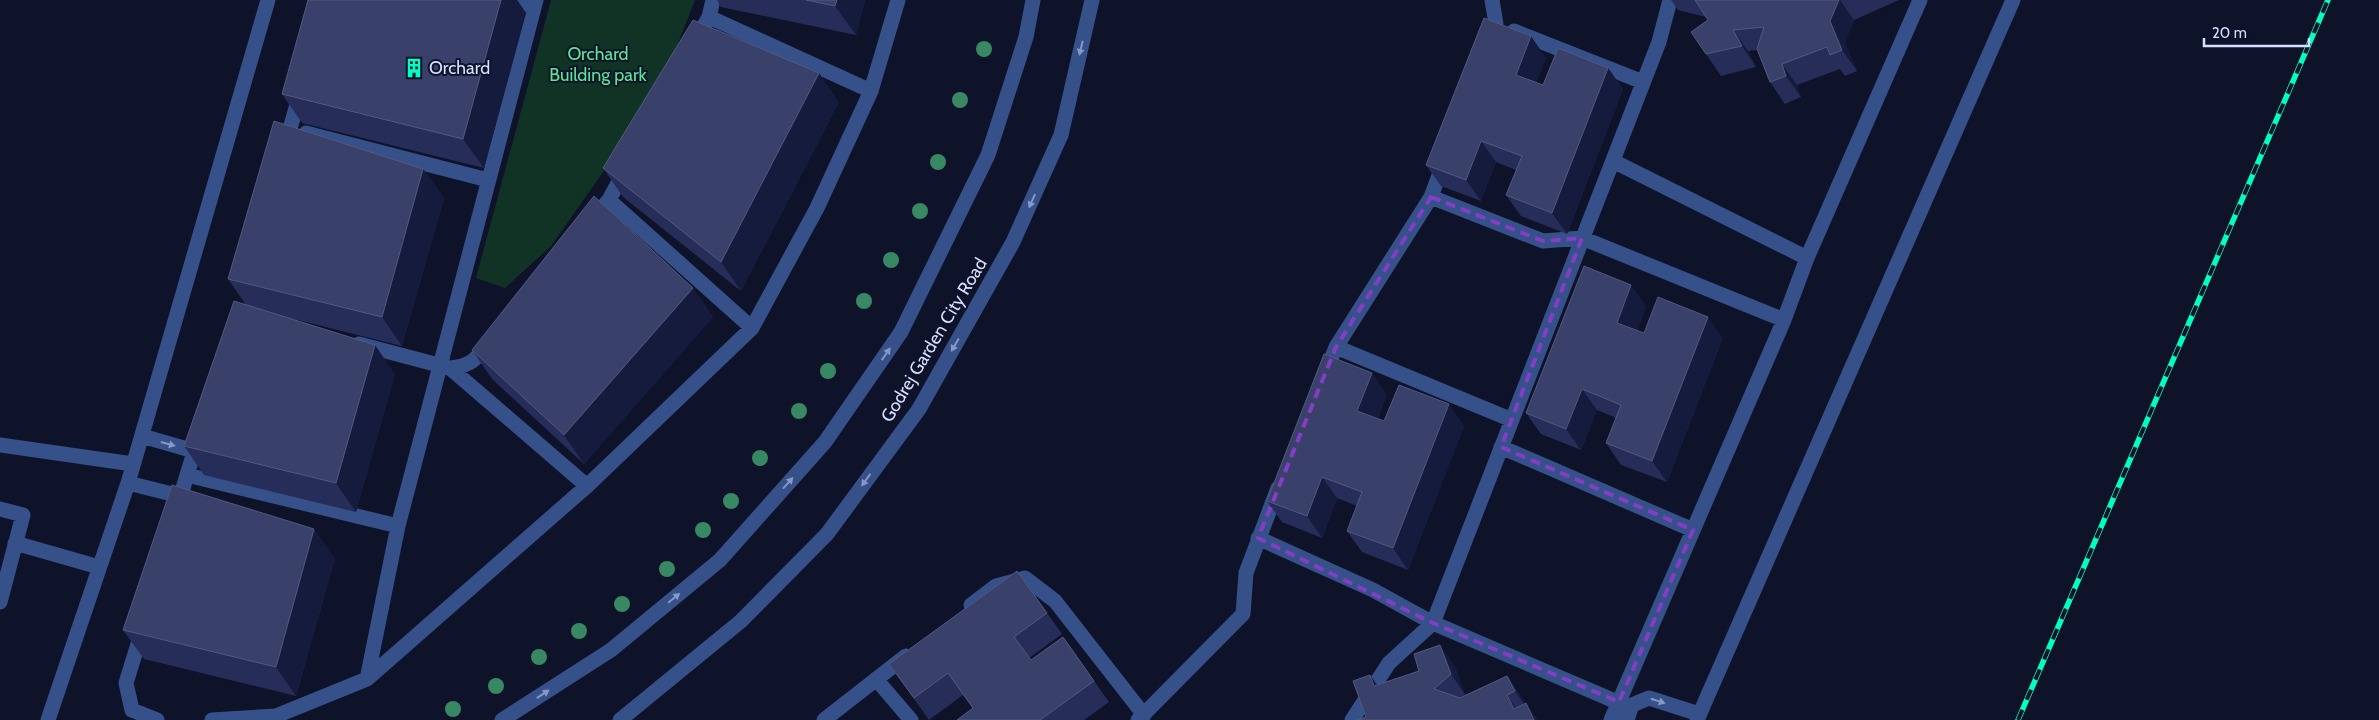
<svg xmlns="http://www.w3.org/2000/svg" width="2379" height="720" font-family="Cabin,sans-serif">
  <rect width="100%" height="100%" fill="#0e1329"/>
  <!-- green -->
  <path fill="#113326" d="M551 0H695L666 74 625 141 551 246 505 288 476 278Z"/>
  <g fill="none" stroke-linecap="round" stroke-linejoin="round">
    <!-- minor -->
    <path stroke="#36508a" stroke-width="15" d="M506 0 534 7
      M709 17 871 91
      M1514 31 1643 82
      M695 42 709 17 713 0
      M1489 42 1496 24 1492 0
      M306 133 488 180
      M285 146 300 94
      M1613 161 1807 258
      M1431 197 1543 241 1582 238 1784 320
      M609 200 752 328
      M591 221 609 200 625 170
      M359 344 450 368C472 366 477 358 490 342
      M1336 347 1512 420
      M450 368 587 486
      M1325 374 1336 347 1431 197 1444 162
      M142 436 194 451
      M0 445 133 464
      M1501 447 1693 530
      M187 475 398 526 536 0
      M128 483 180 496
      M177 508 198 439
      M0 509 23 515 0 602
      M1258 538 1373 590 1433 623 1631 708
      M15 543 99 567
      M971 605 996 586 1025 578 1055 601 1144 715
      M142 631 126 683 132 710 157 720
      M367 679 587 486 752 328 817 208 871 91 898 0
      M876 679 911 720
      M48 720 128 483 268 0
      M212 720 276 716 367 679 398 526
      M502 720 611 650 720 560 825 442 901 332 988 155 1026 37 1033 0
      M620 720 741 621 827 534 919 409 1013 242 1061 135 1092 0
      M824 720 906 656
      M1138 720 1243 614 1246 573 1278 488
      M1352 720 1389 663 1433 623 1659 42 1670 0
      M1611 720 1784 320 1807 258 1920 0
      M1627 720 1632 705 1649 698 1699 714
      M1697 720 2013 0"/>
    <defs>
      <path id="rail" d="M2018 720 2328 0"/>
    </defs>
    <!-- rail casing -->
    <use href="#rail" stroke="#02ffc2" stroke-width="5.5"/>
    <!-- rail -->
    <use href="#rail" stroke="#0e1329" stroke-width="4" stroke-dasharray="11" stroke-linecap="butt"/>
  </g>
  <!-- trees -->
  <g fill="#388864">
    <circle cx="984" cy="49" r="8"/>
    <circle cx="960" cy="100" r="8"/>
    <circle cx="938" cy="162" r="8"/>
    <circle cx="920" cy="211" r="8"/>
    <circle cx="891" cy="260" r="8"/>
    <circle cx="864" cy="301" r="8"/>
    <circle cx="828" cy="371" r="8"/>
    <circle cx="799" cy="411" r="8"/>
    <circle cx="760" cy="458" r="8"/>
    <circle cx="731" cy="501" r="8"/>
    <circle cx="703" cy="530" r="8"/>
    <circle cx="667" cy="569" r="8"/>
    <circle cx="622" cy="604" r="8"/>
    <circle cx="579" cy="631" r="8"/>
    <circle cx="539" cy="657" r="8"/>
    <circle cx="496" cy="686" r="8"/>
    <circle cx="453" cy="709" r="8"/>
  </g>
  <!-- wall -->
  <path fill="#262d58" d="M308 0H517L526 13 484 168 302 123 282 94Z
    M717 0H865L856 35 721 7Z
    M1671 0H1899L1854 20 1845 43 1857 71 1845 76 1840 69 1797 85 1801 97 1785 104 1770 82 1757 50 1748 51 1756 67 1721 76 1706 54 1708 20 1706 17 1678 10Z
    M1546 58 1536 83 1543 85 1608 68 1623 89 1567 234 1521 216 1506 195 1516 170 1496 162 1481 201 1441 186 1426 165Z
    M839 102 741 291 623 197 603 168Z
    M423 169 444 198 402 346 294 319 395 374 356 512 204 475 184 446 246 305 228 279Z
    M693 288 713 317 584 464 492 379 472 350Z
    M1646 306 1637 331 1644 333 1723 338 1667 482 1621 465 1606 443 1616 418 1597 410 1581 450 1541 434 1526 413Z
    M1387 394 1378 418 1384 421 1464 426 1408 570 1362 552 1347 531 1357 506 1337 498 1322 538 1282 522 1267 501Z
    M335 558 296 696 144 659 123 630Z
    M1047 613 1062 634 1029 658 1031 660 1063 637 1109 702 1084 720H957L973 708 963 695 929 720 889 664Z
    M1455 666 1465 695 1507 676 1522 698 1525 704 1538 720 1366 717 1370 675 1377 685Z"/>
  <!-- shaded-wall -->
  <path fill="#151b3d" d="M501 0H517L526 13 484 168 463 139Z
    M837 0H865L856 35 835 6Z
    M1839 0H1840L1854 20 1845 43 1857 71 1842 50 1830 21Z
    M1733 30 1748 51 1756 67 1742 46Z
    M1531 36 1546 58 1531 96 1516 75Z
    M1782 64 1797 85 1801 97 1786 76Z
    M1608 68 1623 89 1567 234 1552 213Z
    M819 73 839 102 741 291 721 262Z
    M1481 141 1496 162 1481 201 1466 180Z
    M423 169 444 198 402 346 382 317Z
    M1631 285 1646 306 1632 344 1617 323Z
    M693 288 713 317 584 464 564 435Z
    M1708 317 1723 338 1667 482 1652 461Z
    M375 345 395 374 356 512 336 483Z
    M1372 373 1387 394 1372 432 1357 411Z
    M1582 389 1597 410 1581 450 1566 429Z
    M1449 404 1464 426 1408 570 1393 548Z
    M1322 477 1337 498 1322 538 1307 516Z
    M314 529 335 558 296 696 276 667Z
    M1440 645 1455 666 1466 696 1451 674Z
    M1370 675 1385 696 1374 686Z
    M1507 676 1522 698 1530 713 1515 691Z
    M1507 695 1522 717 1514 709Z
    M1526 703 1538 720H1534Z"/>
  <!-- building -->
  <path fill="#39406a" stroke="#525981" d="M308 0H501L463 139 282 94Z
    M806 0H837L835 6Z
    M1695 0H1839L1830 21 1842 50 1830 55 1827 47 1782 64 1786 76 1770 82 1757 49 1764 27 1733 30 1742 46 1706 54 1691 32 1708 20Z
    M1484 18 1531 36 1516 75 1543 85 1558 48 1608 68 1552 213 1506 195 1522 156 1481 141 1466 180 1426 165Z
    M693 20 819 73 721 262 603 168Z
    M274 121 423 169 382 317 228 279Z
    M594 196 693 288 564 435 472 350Z
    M1584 266 1631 285 1617 323 1644 333 1658 297 1708 317 1652 461 1606 443 1621 405 1582 389 1566 429 1526 413Z
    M234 301 375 345 336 483 184 446Z
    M1324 354 1372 373 1357 411 1384 421 1399 385 1449 404 1393 548 1347 531 1362 492 1322 477 1307 516 1267 501Z
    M172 485 314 529 276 667 123 630Z
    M1017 571 1047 613 1014 637 1031 660 1063 637 1094 681 1040 720H957L973 708 948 673 914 698 889 664Z
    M1440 645 1451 674 1434 689 1460 698 1507 676 1515 691 1507 695 1514 709 1526 703 1534 720H1357L1366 717 1353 681 1370 675 1374 686 1419 671 1414 654Z"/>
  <!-- one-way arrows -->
  <defs><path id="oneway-solid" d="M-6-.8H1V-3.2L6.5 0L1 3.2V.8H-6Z" transform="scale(1.25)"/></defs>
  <g fill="#8698c4">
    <use href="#oneway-solid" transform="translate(1081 48) rotate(103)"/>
    <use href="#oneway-solid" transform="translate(1032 201) rotate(114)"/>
    <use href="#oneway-solid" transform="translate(955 345) rotate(120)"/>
    <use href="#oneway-solid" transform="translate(886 354) rotate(-55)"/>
    <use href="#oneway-solid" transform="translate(168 444) rotate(15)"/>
    <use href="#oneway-solid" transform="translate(866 480) rotate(126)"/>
    <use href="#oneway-solid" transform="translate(788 483) rotate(-48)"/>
    <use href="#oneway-solid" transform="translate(674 598) rotate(-39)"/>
    <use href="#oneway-solid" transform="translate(543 694) rotate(-33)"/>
    <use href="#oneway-solid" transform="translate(1658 701) rotate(18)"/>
  </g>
  <!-- marked area -->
  <path fill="none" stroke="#843ec5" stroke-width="4" stroke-dasharray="10 6" stroke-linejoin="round" d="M1431 197 1543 241 1582 238 1501 447 1693 530 1619 702 1433 623 1258 538 1336 347Z"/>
  <!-- icons -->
  <defs>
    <symbol id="building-bare" viewBox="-9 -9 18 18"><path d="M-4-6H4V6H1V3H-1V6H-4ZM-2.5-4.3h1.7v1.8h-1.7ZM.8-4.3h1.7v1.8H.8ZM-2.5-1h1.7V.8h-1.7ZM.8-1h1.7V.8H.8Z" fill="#02ffc2" stroke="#0e1329" stroke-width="2.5" paint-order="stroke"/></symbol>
  </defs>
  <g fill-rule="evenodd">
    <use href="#building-bare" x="400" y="54" width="28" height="28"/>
  </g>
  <g text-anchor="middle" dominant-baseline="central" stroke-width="4" stroke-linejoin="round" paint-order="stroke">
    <!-- park labels -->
    <g font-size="18" fill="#5ae794" stroke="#0e1329">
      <text x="598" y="54">Orchard<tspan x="598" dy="21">Building park</tspan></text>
    </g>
    <!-- poi labels -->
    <g font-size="18" fill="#d6dfff" stroke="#0e1329" text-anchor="start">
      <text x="429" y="68">Orchard</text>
    </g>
    <!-- street labels -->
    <g font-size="18" fill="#d6dfff" stroke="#0e1329">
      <text transform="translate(934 340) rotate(-59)">Godrej Garden City Road</text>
    </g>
  </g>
  <!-- scale -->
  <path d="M2204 38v8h105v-8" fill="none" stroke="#d6dfff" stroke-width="2.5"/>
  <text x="2212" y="38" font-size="15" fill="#d6dfff" stroke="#0e1329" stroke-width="4" paint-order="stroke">20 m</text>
</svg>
